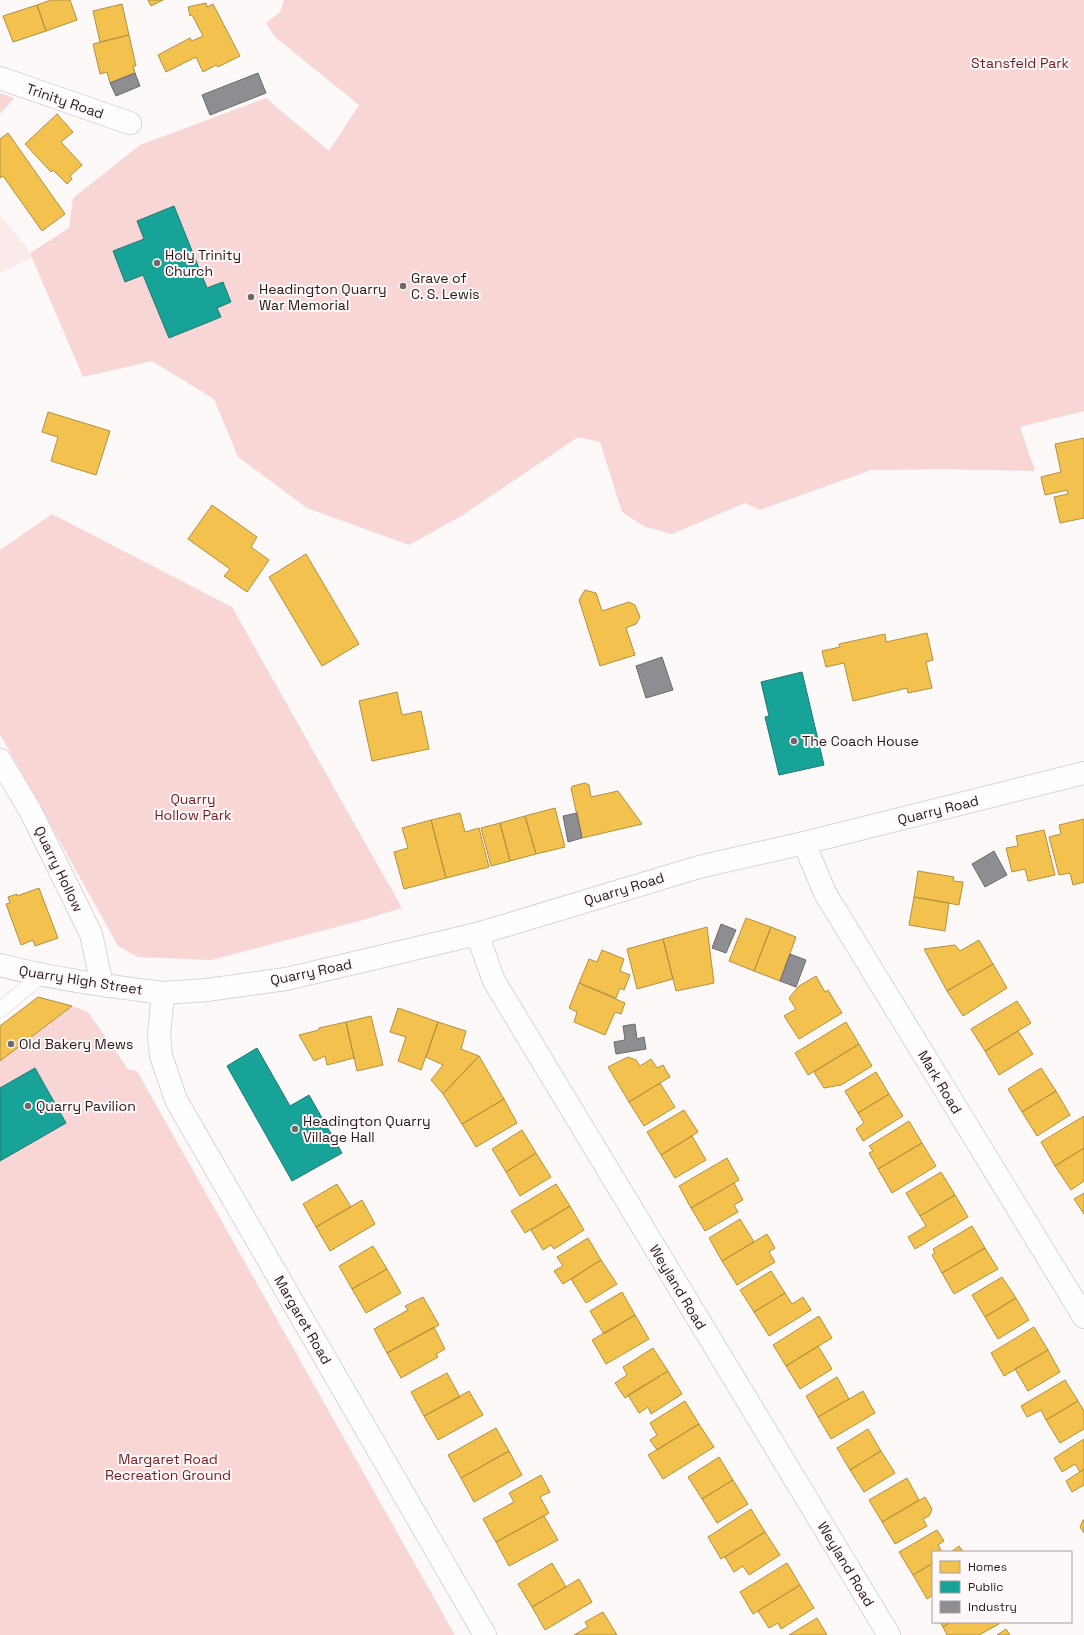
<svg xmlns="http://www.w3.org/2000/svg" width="1084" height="1635" font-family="'Space Grotesk',sans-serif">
  <rect width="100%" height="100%" fill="#fef9f9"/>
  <!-- built -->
  <path fill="#faebea" d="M0 216 25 245 32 258 0 273Z"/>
  <!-- green -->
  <path fill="#f8d6d5" d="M284 0H1084V411L1020 427 1035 471 944 469 871 470 760 510 745 503 672 534 645 527 622 512 600 442 578 437 463 515 409 545 307 508 238 457 214 399 152 361 83 377 30 253 69 228 73 198 140 145 266 98 329 151 359 105 275 37 266 23 280 12Z
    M0 93 14 98 0 114Z
    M52 514 232 607 402 908 359 921 211 960 138 957 118 946 0 734V550Z
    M72 1006 88 1012 128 1069 137 1071 455 1635H0V1061Z"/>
  <!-- homes -->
  <path fill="#f2c14e" stroke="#b48f3e" d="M51 0H70L77 20 46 31 37 5Z
    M148 0H163L151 6Z
    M206 3 207 7 213 4 240 56 218 67 216 65 203 72 196 57 166 72 158 55 190 38 192 41 203 36 192 15 190 16 188 7Z
    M122 4 129 35 100 42 93 11Z
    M37 5 46 31 13 42 3 16Z
    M129 35 136 66H133L135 73 110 83 107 72 100 74 93 44Z
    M57 114 73 132 61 142 82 165 70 176 72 179 67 184 53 170 51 172 25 144Z
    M8 133 65 214 42 231 3 176 0 178V139Z
    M48 412 110 431 96 475 51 461 58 437 42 432Z
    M1084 438V518L1060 523 1054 497 1068 494 1067 490 1045 495 1041 477 1061 472 1055 444Z
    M212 505 257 537 251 547 269 560 247 592 224 576 230 569 188 539Z
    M306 554 359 644 322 666 269 577Z
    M585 590 596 593 602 611 629 602 635 605 640 617 636 624 626 628 635 655 600 666 579 600Z
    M927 633 933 660 926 662 932 688 908 693 907 688 853 701 844 663 826 667 822 651 840 647 839 644 885 634 886 642Z
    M397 692 402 715 421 711 429 749 372 761 359 701Z
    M585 783 589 785 591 797 618 791 642 824 582 838 571 788 573 786Z
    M555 808 565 847 536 854 525 816Z
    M460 813 465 832 479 828 489 867 446 878 431 820Z
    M525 816 536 854 510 861 500 823Z
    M1084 819V882L1073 885 1070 873 1059 875 1049 837 1061 834 1059 825Z
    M431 820 446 878 404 889 394 852 408 848 402 828Z
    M500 823 510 861 491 866 481 828Z
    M1044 830 1055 875 1028 881 1025 869 1012 872 1006 848 1018 846 1016 836Z
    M918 871 954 877 953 881 963 882 959 905 914 897Z
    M39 888 58 938 35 946 33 940 21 945 6 904 10 903 8 897 17 894V896Z
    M914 897 949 903 945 931 909 925Z
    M746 918 771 927 754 971 729 961Z
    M707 927 714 983 676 991 663 939Z
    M771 927 796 937 780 981 754 971Z
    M663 939 673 979 637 989 627 949Z
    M979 940 993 964 947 991 924 949 955 945 960 951Z
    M602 950 624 959 620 971 630 975 624 990 620 988 616 998 579 983 589 959 597 962Z
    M993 964 1007 988 963 1016 947 991Z
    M816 976 825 992 828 990 842 1013 799 1039 784 1016 796 1009 789 998 799 986Z
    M579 983 625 1003 621 1014 615 1012 605 1035 574 1022 577 1012 569 1008Z
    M38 997 72 1006 0 1061V1026Z
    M1017 1001 1031 1023 985 1051 971 1029Z
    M398 1008 438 1022 421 1070 398 1061 406 1037 390 1032Z
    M371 1016 383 1065 357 1071 346 1022Z
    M346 1022 354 1058 327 1065 325 1056 314 1061 299 1035 319 1030V1028Z
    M438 1022 466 1031 461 1049 479 1056 443 1094 431 1080 443 1065 426 1057Z
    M846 1022 859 1044 808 1075 795 1053Z
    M1018 1031 1033 1054 999 1075 985 1051Z
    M859 1044 872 1066 841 1085 824 1088 814 1072Z
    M479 1056 504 1099 462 1124 443 1094Z
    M628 1057 636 1060 640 1066 651 1059 657 1068 663 1065 670 1077 629 1102 608 1067Z
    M1041 1068 1056 1091 1022 1112 1008 1089Z
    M876 1072 889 1094 858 1113 845 1091Z
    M660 1083 675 1107 644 1126 629 1102Z
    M1056 1091 1070 1115 1037 1136 1022 1112Z
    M889 1094 903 1116 863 1141 856 1129 864 1123 858 1113Z
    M504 1099 517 1123 476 1147 462 1124Z
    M684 1110 698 1132 661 1155 647 1132Z
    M1084 1116V1148L1055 1166 1041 1142Z
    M909 1121 922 1143 878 1169 869 1153 873 1151 869 1146Z
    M522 1130 536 1153 506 1172 492 1149Z
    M692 1136 706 1160 675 1178 661 1155Z
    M922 1143 936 1166 892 1193 878 1169Z
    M1084 1148V1181L1071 1190 1055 1166Z
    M536 1153 551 1177 520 1196 506 1172Z
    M727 1158 739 1180 691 1208 679 1186Z
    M941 1172 955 1195 920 1216 906 1193Z
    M734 1183 743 1200 734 1205 738 1212 705 1231 691 1208Z
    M337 1184 351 1207 316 1227 303 1204Z
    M556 1184 570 1206 525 1233 511 1211Z
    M1084 1193V1214L1074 1199Z
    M955 1195 968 1217 915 1249 908 1237 926 1226 920 1216Z
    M362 1200 375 1224 330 1251 316 1227Z
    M570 1206 584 1230 554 1249 551 1245 543 1250 531 1230Z
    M740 1219 754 1242 722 1261 709 1238Z
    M972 1226 985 1248 942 1273 932 1255 935 1253 933 1249Z
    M767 1234 775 1248 769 1252 775 1262 737 1285 722 1261Z
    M588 1238 601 1260 563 1284 554 1271 563 1266 557 1257Z
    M373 1246 387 1269 352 1289 339 1266Z
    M985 1248 998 1269 954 1294 942 1273Z
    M601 1260 617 1284 586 1303 571 1279Z
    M387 1269 401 1293 366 1313 352 1289Z
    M771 1271 785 1293 754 1312 740 1290Z
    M1002 1277 1016 1298 985 1317 972 1295Z
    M622 1292 635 1315 604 1334 590 1311Z
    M785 1293 792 1304 803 1297 811 1310 769 1336 754 1312Z
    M423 1297 439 1325 387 1353 374 1329 408 1310 405 1306Z
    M1016 1298 1029 1320 998 1339 985 1317Z
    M635 1315 649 1339 606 1364 592 1340Z
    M819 1316 832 1338 786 1366 773 1345Z
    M434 1327 445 1349 436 1354 438 1357 401 1378 387 1353Z
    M1034 1327 1048 1350 1004 1376 991 1353Z
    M818 1346 832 1369 800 1389 786 1366Z
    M653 1348 668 1371 625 1398 615 1383 627 1375 623 1367Z
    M1048 1350 1060 1372 1028 1391 1015 1369Z
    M668 1371 682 1394 651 1414 648 1407 639 1413 628 1395Z
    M447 1373 460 1397 424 1416 411 1392Z
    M837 1377 849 1399 818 1417 806 1396Z
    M1065 1380 1078 1401 1046 1420 1041 1410 1027 1417 1021 1406Z
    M469 1391 483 1415 438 1440 424 1416Z
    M863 1391 875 1413 831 1439 818 1417Z
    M685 1401 699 1424 657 1450 650 1440 657 1435 650 1423Z
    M1078 1401 1084 1411V1429L1060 1443 1046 1420Z
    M699 1424 714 1447 663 1479 648 1455Z
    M496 1428 509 1451 461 1478 448 1455Z
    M868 1429 881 1451 850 1470 837 1448Z
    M1084 1439V1469L1080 1472 1075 1464 1062 1472 1054 1458Z
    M509 1451 522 1475 474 1502 461 1478Z
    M881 1451 895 1473 864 1492 850 1470Z
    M719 1457 733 1480 702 1499 688 1477Z
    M1084 1469V1485L1072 1492 1066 1481Z
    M541 1475 550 1492 540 1497 549 1513 496 1542 483 1519 514 1502 509 1493Z
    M907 1478 919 1500 882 1522 869 1500Z
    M733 1480 748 1504 717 1523 702 1499Z
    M925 1497 932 1509 929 1516 923 1519 927 1526 895 1544 882 1522Z
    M751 1509 765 1532 721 1559 708 1537Z
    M544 1516 558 1540 509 1566 496 1542Z
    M1083 1520H1084V1533L1080 1527Z
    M937 1530 944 1541 938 1545 942 1552H933V1563L913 1575 899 1552Z
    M765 1532 780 1555 749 1575 743 1566 734 1572 725 1557Z
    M959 1546 963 1552H951Z
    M552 1563 566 1587 532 1607 518 1584Z
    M787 1563 800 1585 753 1614 740 1592Z
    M933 1563V1595L927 1599 913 1575Z
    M579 1579 592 1602 545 1630 532 1607Z
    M800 1585 814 1608 781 1629 778 1623 769 1628 758 1611Z
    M603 1612 617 1635H574L588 1627 585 1622Z
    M817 1618 827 1635H789Z
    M940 1622H951L943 1627Z
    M951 1622H998L999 1624 979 1635H947L943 1627Z
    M1006 1629 1010 1635H997Z"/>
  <!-- public -->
  <path fill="#17a398" stroke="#1b7a72" d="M174 206 207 288 223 282 231 302 217 308 221 317 169 338 143 275 125 282 113 251 144 239 137 221Z
    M802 672 824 765 779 775 765 717 769 716 761 682Z
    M257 1048 290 1106 309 1095 342 1153 292 1181 227 1066Z
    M35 1068 66 1123 0 1161V1088Z"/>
  <!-- industry -->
  <path fill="#8d8d92" stroke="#6e6a6e" d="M135 73 140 86 116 96 110 83Z
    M258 73 266 93 210 115 202 95Z
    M662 657 673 690 646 698 636 666Z
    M577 813 582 838 568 842 563 816Z
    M994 851 1007 875 985 887 972 864Z
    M721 924 736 930 726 953 712 948Z
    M790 954 806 960 796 987 780 981Z
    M635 1024 637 1039 644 1037 646 1049 616 1054 614 1042 625 1040 623 1026Z"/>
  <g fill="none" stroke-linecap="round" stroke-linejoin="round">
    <defs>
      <path id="lane" d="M0 1010 43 974"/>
      <path id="street" d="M0 78 130 123
        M0 760 30 810 91 934 102 985
        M804 843 825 893 1084 1317
        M477 934 494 981 889 1635
        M0 965C53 979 108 986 163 993"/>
      <path id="secondary" d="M485 1635 176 1100 161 1056 159 1035 163 993 207 990 286 979 477 934 699 867 804 843 1084 773"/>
    </defs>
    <!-- lane casing -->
    <use href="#lane" stroke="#dbd3d3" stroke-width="16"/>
    <!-- street casing -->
    <use href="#street" stroke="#dbd3d3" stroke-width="24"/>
    <!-- secondary casing -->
    <use href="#secondary" stroke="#dbd3d3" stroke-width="24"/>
    <!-- lane -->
    <use href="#lane" stroke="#fffefe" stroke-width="15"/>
    <!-- street -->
    <use href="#street" stroke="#fffefe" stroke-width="22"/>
    <!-- secondary -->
    <use href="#secondary" stroke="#fffefe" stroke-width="22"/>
  </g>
  <!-- markers -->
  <g fill="#706867" stroke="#fff8f8" stroke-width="1.5">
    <circle cx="157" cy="263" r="4"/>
    <circle cx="403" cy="286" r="4"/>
    <circle cx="251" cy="297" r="4"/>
    <circle cx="794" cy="741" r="4"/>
    <circle cx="11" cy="1044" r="4"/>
    <circle cx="28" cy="1106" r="4"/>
    <circle cx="295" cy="1129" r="4"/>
  </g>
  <g text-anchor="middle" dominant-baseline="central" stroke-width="4" stroke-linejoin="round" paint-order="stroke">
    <!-- park labels -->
    <g font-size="14" fill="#741d23" stroke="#fff8f8">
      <text x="1020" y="63">Stansfeld Park</text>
      <text x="193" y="799">Quarry<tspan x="193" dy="16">Hollow Park</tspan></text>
      <text x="168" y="1459">Margaret Road<tspan x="168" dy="16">Recreation Ground</tspan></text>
    </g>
    <!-- street labels -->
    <g font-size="14" fill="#241a19" stroke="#fff8f8">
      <text transform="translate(65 101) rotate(19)">Trinity Road</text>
      <text transform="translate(938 810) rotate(-14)">Quarry Road</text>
      <text transform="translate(59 869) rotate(64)">Quarry Hollow</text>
      <text transform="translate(624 889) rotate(-17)">Quarry Road</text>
      <text transform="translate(311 972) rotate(-12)">Quarry Road</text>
      <text transform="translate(81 980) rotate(9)">Quarry High Street</text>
      <text transform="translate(940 1082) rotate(59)">Mark Road</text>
      <text transform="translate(678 1287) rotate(59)">Weyland Road</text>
      <text transform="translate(303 1320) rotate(60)">Margaret Road</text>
      <text transform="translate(846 1564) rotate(59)">Weyland Road</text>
    </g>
    <!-- poi labels -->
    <g font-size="14" fill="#241a19" stroke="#fff8f8" text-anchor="start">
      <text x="165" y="255">Holy Trinity<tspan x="165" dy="16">Church</tspan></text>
      <text x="411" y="278">Grave of<tspan x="411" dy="16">C. S. Lewis</tspan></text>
      <text x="259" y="289">Headington Quarry<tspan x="259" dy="16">War Memorial</tspan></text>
      <text x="802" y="741">The Coach House</text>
      <text x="19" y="1044">Old Bakery Mews</text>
      <text x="36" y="1106">Quarry Pavilion</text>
      <text x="303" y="1121">Headington Quarry<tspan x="303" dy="16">Village Hall</tspan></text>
    </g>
  </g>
  <!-- legend -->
  <rect x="932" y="1551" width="140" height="72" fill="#fff8f8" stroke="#a79f9f"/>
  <rect x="940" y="1561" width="20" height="12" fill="#f2c14e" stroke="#a79f9f"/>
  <text x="968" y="1571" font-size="12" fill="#241a19">Homes</text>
  <rect x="940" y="1581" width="20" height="12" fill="#17a398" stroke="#a79f9f"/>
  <text x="968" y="1591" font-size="12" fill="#241a19">Public</text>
  <rect x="940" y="1601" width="20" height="12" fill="#8d8d92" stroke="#a79f9f"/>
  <text x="968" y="1611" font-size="12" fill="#241a19">Industry</text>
</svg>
